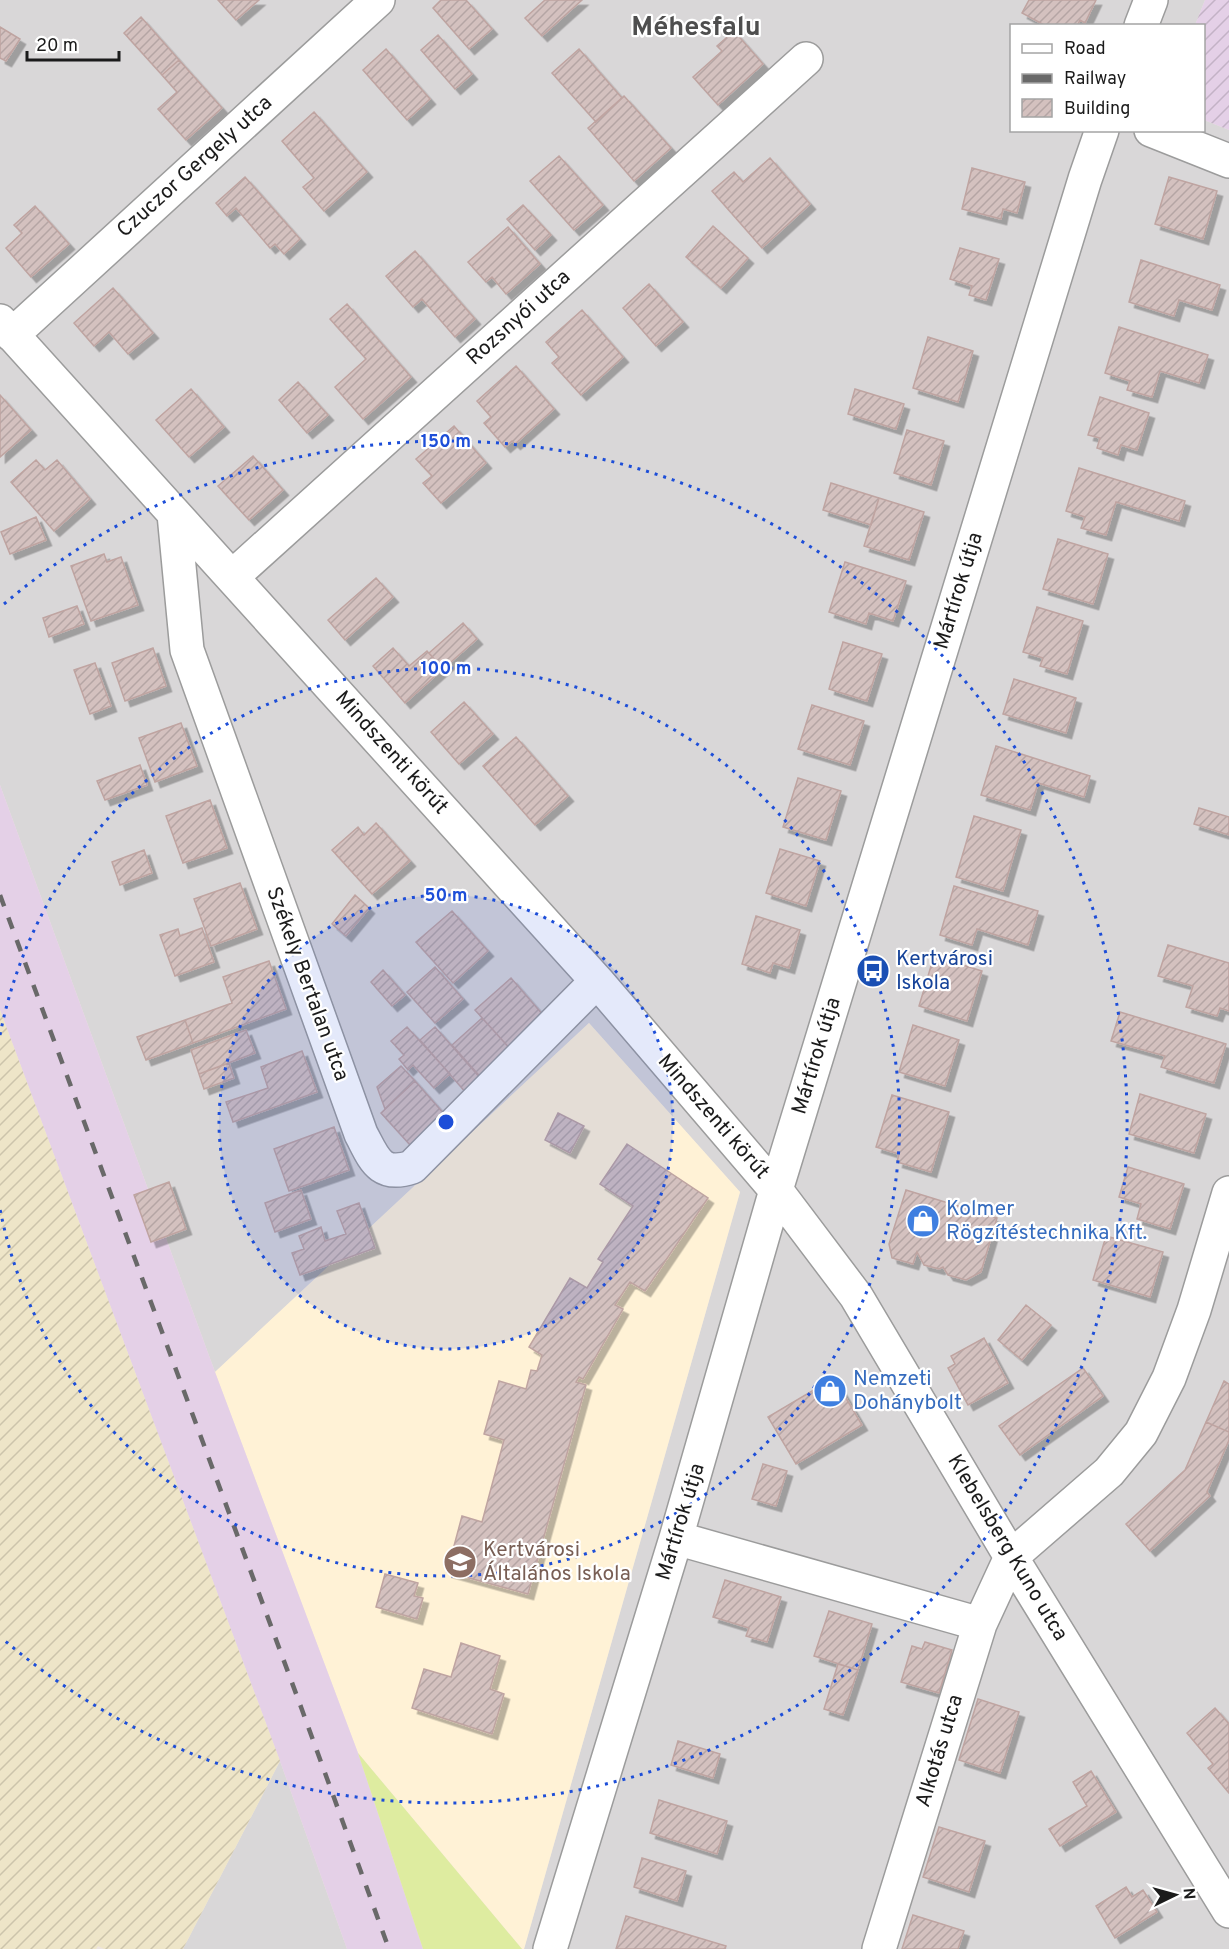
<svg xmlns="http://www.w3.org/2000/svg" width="1229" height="1949" font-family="Overpass,sans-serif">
  <defs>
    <pattern id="industrial-furrows" width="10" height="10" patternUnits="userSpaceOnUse" patternTransform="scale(1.5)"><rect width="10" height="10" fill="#e4d0e7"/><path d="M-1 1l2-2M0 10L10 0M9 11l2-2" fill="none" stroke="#c3b2c6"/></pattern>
    <pattern id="farmland-furrows" width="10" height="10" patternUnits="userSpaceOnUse" patternTransform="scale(1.5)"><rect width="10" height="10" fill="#eee5c8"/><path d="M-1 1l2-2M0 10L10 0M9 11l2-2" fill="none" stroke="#ccc4ab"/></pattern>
    <pattern id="building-hatch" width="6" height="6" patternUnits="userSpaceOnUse" patternTransform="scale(1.5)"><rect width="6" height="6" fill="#d4c1bf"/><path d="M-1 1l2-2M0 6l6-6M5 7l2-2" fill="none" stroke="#b5a5a4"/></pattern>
    <filter id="shadow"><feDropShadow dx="5.5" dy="5.5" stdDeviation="0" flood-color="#0004"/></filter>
  </defs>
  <rect width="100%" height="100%" fill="#ede4df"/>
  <!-- residential -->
  <path fill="#d9d7d8" d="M0 0H1205L1195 25 1012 26V130H1204V120L1229 130V1949H524L740 1192 589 1023 215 1372 0 785Z
    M280 1761 347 1949H183Z"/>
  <!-- industrial -->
  <path fill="url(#industrial-furrows)" d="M1205 0H1229V130L1204 120V26L1195 25Z"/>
  <!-- education -->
  <path fill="#fff2d6" d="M589 1023 740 1192 524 1949H522L358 1753 215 1372Z"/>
  <!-- railway -->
  <path fill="#e4d0e7" d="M0 785 215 1372 358 1753 423 1949H347L280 1761 0 1010Z"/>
  <!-- farmland -->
  <path fill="url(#farmland-furrows)" d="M0 1010 280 1761 183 1949H104L98 1946 96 1949H0Z"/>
  <!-- grass -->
  <path fill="#deeca0" d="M358 1753 522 1949H423Z"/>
  <!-- building -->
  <path fill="url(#building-hatch)" stroke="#bfa4a1" stroke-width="1.5" filter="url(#shadow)" d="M218 0H259L236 20Z
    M441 0H466L492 29 469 49 433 8Z
    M545 0H582L542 36 525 18Z
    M1029 0H1096L1085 23 1080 20 1077 26H1046L1022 13Z
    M141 17 179 60 162 75 124 33Z
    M0 27 20 39 6 61 0 58Z
    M734 31 763 64 718 105 693 77 722 51 717 46Z
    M438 35 472 74 455 89 421 50Z
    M386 49 430 99 407 120 363 70Z
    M579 49 622 98 596 122 552 73Z
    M179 60 222 108 186 140 158 109 177 92 162 75Z
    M624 96 671 148 634 181 588 128Z
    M314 112 367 172 324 211 303 187 314 178 282 141Z
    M559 156 603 205 574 230 530 181Z
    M770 158 810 204 762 248 712 191 734 172 743 182Z
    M972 168 1025 182 1017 213 1003 209 1001 219 962 209Z
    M245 177 300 239 284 254 275 244 270 248 236 208 227 216 216 203Z
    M1169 177 1217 191 1203 239 1155 224Z
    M523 205 551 235 535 250 507 219Z
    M35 206 69 244 31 277 6 248 22 233 14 225Z
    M713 226 748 258 721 288 686 257Z
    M508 227 540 264 506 294 492 277 486 282 468 262Z
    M960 248 999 259 986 300 969 295 972 286 950 279Z
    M415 251 475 319 455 337 422 299 413 307 386 276Z
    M1141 260 1220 285 1212 310 1179 300 1174 316 1129 302Z
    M649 284 683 322 656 346 623 308Z
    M113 288 153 333 128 354 109 332 94 346 74 323Z
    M347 304 411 377 363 419 335 387 366 359 330 319Z
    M582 310 623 357 581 395 552 363 559 357 546 342Z
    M1119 327 1208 355 1199 383 1160 371 1152 397 1127 390 1130 381 1105 373Z
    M928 337 973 351 958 402 913 388Z
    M516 366 554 409 515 444 512 441 505 447 484 423 491 417 477 401Z
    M298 382 328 415 307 433 279 400Z
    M191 389 224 427 189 457 156 420Z
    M855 389 904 404 896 429 848 414Z
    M0 395 31 430 0 457Z
    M1100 397 1149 413 1137 450 1121 445 1118 455 1097 448 1100 438 1088 435Z
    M454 426 486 463 441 503 423 483 432 476 416 459Z
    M907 430 944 441 931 485 894 473Z
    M253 456 283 490 249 520 218 486Z
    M36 460 45 470 57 460 90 499 54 531 11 482Z
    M1079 468 1185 501 1179 521 1116 502 1106 535 1081 528 1085 517 1066 511Z
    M831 483 879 498 871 525 823 510Z
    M879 498 924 512 909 560 864 546Z
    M36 517 46 540 10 554 1 532Z
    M1058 539 1108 554 1093 604 1043 589Z
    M104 554 107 562 121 557 138 605 91 621 71 566Z
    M845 562 906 581 893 621 869 613 866 624 829 612Z
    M376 578 393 597 345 640 328 620Z
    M77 606 84 624 49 637 43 618Z
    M1037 607 1083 621 1067 674 1040 666 1043 658 1023 652Z
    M463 623 477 639 443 669 429 653Z
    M843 642 882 654 867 701 829 689Z
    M153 648 166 686 125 701 112 663Z
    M393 648 409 666 427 651 443 669 405 703 373 666Z
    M95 663 111 706 90 714 74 670Z
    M1014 679 1076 698 1066 733 1003 714Z
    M464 702 493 734 459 764 431 732Z
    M812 705 864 721 850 765 798 749Z
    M181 723 197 766 155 782 139 738Z
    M516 737 568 796 535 825 483 766Z
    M996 746 1090 776 1084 797 1038 783 1030 810 981 795Z
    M140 765 147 785 105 800 97 781Z
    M798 778 841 791 826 840 783 827Z
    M210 800 227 848 183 863 166 816Z
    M1199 808 1229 817V835L1194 824Z
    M974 816 1021 830 1003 891 956 877Z
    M376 823 410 861 372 894 332 850 358 827 364 835Z
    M780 849 820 861 806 906 766 893Z
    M144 850 152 873 120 885 112 862Z
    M240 883 257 929 211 946 194 899Z
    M954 886 1038 911 1028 945 977 929 972 945 940 935Z
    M355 895 369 908 346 936 332 924Z
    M452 911 488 951 453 983 416 942Z
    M756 916 800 930 789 968 773 963 770 973 742 964Z
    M202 928 214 962 175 976 160 935 178 929 180 936Z
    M1168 945 1229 963V1011L1220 1008 1217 1016 1186 1007 1193 986 1158 976Z
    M934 956 982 971 967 1021 919 1006Z
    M269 961 286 1009 193 1043 185 1020 232 1003 223 977Z
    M435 967 463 999 435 1023 407 992Z
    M383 970 405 995 392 1006 371 982Z
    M511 978 550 1023 515 1054 475 1010Z
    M1120 1012 1226 1044 1214 1083 1161 1067 1165 1056 1111 1041Z
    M482 1018 515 1054 485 1082 452 1045Z
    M185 1020 193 1043 146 1060 137 1037Z
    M913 1025 959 1040 945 1086 899 1072Z
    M407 1027 450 1074 434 1088 413 1065 408 1070 399 1059 404 1055 391 1041Z
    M435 1027 482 1080 467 1094 420 1040Z
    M246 1030 255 1053 199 1074 191 1050Z
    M302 1051 317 1092 233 1122 226 1102 268 1088 261 1067Z
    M229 1063 234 1078 204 1089 199 1074Z
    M401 1066 415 1081 385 1109 377 1087Z
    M415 1081 445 1115 411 1146 381 1113Z
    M1140 1094 1206 1114 1194 1153 1129 1134Z
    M892 1095 949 1112 931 1172 897 1162 899 1154 876 1147Z
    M558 1113 584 1126 570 1153 545 1140Z
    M334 1127 349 1170 289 1191 274 1149Z
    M627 1144 708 1198 645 1291 630 1282 615 1305 623 1309 583 1379 579 1377 576 1382 586 1385 528 1594 447 1572 462 1516 482 1522 504 1440 484 1434 499 1381 526 1389 531 1370 537 1371 542 1355 529 1347 570 1278 587 1288 603 1262 598 1259 633 1206 600 1184Z
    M1128 1167 1184 1184 1170 1229 1137 1219 1141 1204 1119 1197Z
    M169 1182 186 1229 151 1242 134 1195Z
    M301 1190 311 1219 275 1232 265 1203Z
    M906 1190 997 1218 981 1272 966 1280 948 1275 943 1267 939 1269 924 1265 917 1252 913 1264 892 1258 889 1244Z
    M359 1203 375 1248 300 1275 292 1253 304 1249 299 1236 321 1227 325 1241 346 1234 337 1211Z
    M1106 1236 1163 1252 1150 1297 1093 1280Z
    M1026 1305 1051 1325 1022 1360 998 1340Z
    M984 1338 1008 1383 968 1405 948 1368 955 1364 951 1356Z
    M1083 1368 1103 1396 1020 1455 999 1426Z
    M834 1378 862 1425 796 1464 768 1417Z
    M1224 1381 1229 1384V1432L1206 1422Z
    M1206 1422 1229 1432V1440L1207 1492 1210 1496 1150 1551 1126 1524 1185 1470Z
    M763 1464 787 1471 776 1506 752 1499Z
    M385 1574 418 1583 414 1596 423 1598 417 1619 376 1607Z
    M725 1580 781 1597 767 1642 746 1636 749 1628 713 1617Z
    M829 1611 872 1624 858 1670 814 1656Z
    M925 1642 952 1650 939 1693 901 1682 912 1646 922 1649Z
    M461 1643 500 1656 490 1689 504 1694 492 1734 412 1708 424 1669 451 1677Z
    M838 1664 858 1670 843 1715 824 1709Z
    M978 1699 1019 1712 1000 1773 959 1760Z
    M1215 1708 1229 1724V1793L1208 1768 1213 1764 1187 1733Z
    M678 1741 720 1754 713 1778 671 1765Z
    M1091 1771 1116 1812 1060 1846 1049 1829 1087 1806 1073 1782Z
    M659 1800 727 1821 717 1854 650 1833Z
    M939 1827 985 1841 969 1892 923 1877Z
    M642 1858 686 1871 677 1901 634 1887Z
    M1126 1887 1132 1897 1143 1890 1157 1912 1115 1938 1096 1906Z
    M913 1915 964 1931 958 1949H902Z
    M626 1916 726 1946 725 1949H616Z"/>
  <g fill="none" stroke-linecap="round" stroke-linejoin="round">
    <defs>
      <path id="minor" d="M1141 26 1151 0
        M1151 130 1229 161
        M0 321 597 981 776 1190 856 1296 1011 1557 1229 1911
        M12 335 378 0
        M174 514 187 650 361 1134C374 1158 379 1178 412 1167L597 981
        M232 577 806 59
        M676 1538 980 1624
        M550 1949 676 1538 776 1190 1085 179 1102 130
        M879 1949 980 1624 1011 1557 1109 1472 1141 1433 1169 1378 1194 1310 1229 1193"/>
    </defs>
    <!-- minor casing -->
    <use href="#minor" stroke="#9c9c9c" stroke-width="36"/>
    <!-- minor -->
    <use href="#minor" stroke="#fff" stroke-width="33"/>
    <!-- rail -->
    <path stroke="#696969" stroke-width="4.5" stroke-dasharray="12 12" stroke-linecap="butt" d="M0 895 301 1707 389 1949"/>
  </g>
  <!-- distance rings -->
  <circle cx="446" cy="1122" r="227" fill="#1d4ed8" fill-opacity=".12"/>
  <g fill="none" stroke="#1d4ed8" stroke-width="3" stroke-dasharray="3 6">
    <circle cx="446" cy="1122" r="227"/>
    <path d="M0 1035A454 454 0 1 1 0 1209"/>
    <path d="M4 604A681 681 0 1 1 4 1640"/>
  </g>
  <!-- icons -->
  <defs>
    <symbol id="bus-disc" viewBox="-11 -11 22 22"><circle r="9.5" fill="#1a4fb4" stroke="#fff"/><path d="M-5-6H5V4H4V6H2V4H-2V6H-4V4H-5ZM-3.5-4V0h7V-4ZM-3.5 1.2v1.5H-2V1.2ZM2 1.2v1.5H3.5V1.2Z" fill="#fff"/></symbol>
    <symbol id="shop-disc" viewBox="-11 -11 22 22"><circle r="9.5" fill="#3f7fe0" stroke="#fff"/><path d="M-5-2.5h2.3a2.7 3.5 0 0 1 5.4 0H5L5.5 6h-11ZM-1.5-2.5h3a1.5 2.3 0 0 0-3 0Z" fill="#fff"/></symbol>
    <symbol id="school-disc" viewBox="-11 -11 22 22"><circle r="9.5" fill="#8d6e63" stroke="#fff"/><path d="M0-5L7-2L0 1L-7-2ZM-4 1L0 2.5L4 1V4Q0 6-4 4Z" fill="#fff"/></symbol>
  </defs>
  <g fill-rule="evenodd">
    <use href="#bus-disc" x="854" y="952" width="38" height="38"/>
    <use href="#shop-disc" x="904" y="1202" width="38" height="38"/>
    <use href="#shop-disc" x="811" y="1372" width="38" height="38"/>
    <use href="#school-disc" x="441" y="1543" width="38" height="38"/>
  </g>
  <g text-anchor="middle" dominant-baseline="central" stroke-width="4.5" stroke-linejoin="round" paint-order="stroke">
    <!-- street labels -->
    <g font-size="21" fill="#1b1b1b" stroke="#fff">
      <text transform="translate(195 167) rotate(-42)">Czuczor Gergely utca</text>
      <text transform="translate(519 318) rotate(-42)">Rozsnyói utca</text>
      <text transform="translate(959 591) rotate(-73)">Mártírok útja</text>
      <text transform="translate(391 753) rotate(48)">Mindszenti körút</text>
      <text transform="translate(307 984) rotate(70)">Székely Bertalan utca</text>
      <text transform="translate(817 1056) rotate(-73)">Mártírok útja</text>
      <text transform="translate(713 1117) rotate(49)">Mindszenti körút</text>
      <text transform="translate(681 1522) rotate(-73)">Mártírok útja</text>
      <text transform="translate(1007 1548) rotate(59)">Klebelsberg Kuno utca</text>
      <text transform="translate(940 1751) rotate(-73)">Alkotás utca</text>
    </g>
    <!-- transit labels -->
    <g font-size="21" fill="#164399" stroke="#fff" text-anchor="start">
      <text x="896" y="959">Kertvárosi<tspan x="896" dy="24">Iskola</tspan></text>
    </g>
    <!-- shop labels -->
    <g font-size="21" fill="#366cbe" stroke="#fff" text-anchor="start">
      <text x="946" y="1209">Kolmer<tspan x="946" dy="24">Rögzítéstechnika Kft.</tspan></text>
      <text x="853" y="1379">Nemzeti<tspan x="853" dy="24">Dohánybolt</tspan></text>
    </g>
    <!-- education labels -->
    <g font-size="21" fill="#785e54" stroke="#fff" text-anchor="start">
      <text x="483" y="1550">Kertvárosi<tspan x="483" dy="24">Általános Iskola</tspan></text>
    </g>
    <!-- district labels -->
    <g font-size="27" font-weight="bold" fill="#4e4e4e" stroke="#fff">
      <text x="696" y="28">Méhesfalu</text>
    </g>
  </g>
  <circle cx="446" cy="1122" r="9" fill="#1d4ed8" stroke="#fff" stroke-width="3"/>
  <g font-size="18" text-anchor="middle" font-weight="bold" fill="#1d4ed8" stroke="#fff" stroke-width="4.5" stroke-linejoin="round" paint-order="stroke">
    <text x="446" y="447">150 m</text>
    <text x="446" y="674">100 m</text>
    <text x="446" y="901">50 m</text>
  </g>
  <!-- legend -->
  <rect x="1010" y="24" width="195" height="108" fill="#ffffff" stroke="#a4a4a4" stroke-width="1.5"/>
  <rect x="1022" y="44" width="30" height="9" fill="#ffffff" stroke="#a4a4a4" stroke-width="1.5"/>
  <text x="1064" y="54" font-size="18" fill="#1b1b1b">Road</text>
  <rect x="1022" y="74" width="30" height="9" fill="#696969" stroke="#a4a4a4" stroke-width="1.5"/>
  <text x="1064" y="84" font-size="18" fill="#1b1b1b">Railway</text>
  <rect x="1022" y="99" width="30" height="18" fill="url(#building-hatch)" stroke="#a4a4a4" stroke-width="1.5"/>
  <text x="1064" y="114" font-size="18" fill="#1b1b1b">Building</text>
  <!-- north arrow -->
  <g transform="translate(1175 1895) rotate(85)" stroke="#ffffff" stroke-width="4.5" paint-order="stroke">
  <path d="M0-4.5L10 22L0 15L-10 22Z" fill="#1b1b1b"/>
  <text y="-9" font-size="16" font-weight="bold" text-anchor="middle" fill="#1b1b1b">N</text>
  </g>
  <!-- scale -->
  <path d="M27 51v9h92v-9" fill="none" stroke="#1b1b1b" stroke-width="3"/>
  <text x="36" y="51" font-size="18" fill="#1b1b1b" stroke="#ffffff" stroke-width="4.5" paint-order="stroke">20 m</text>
</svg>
